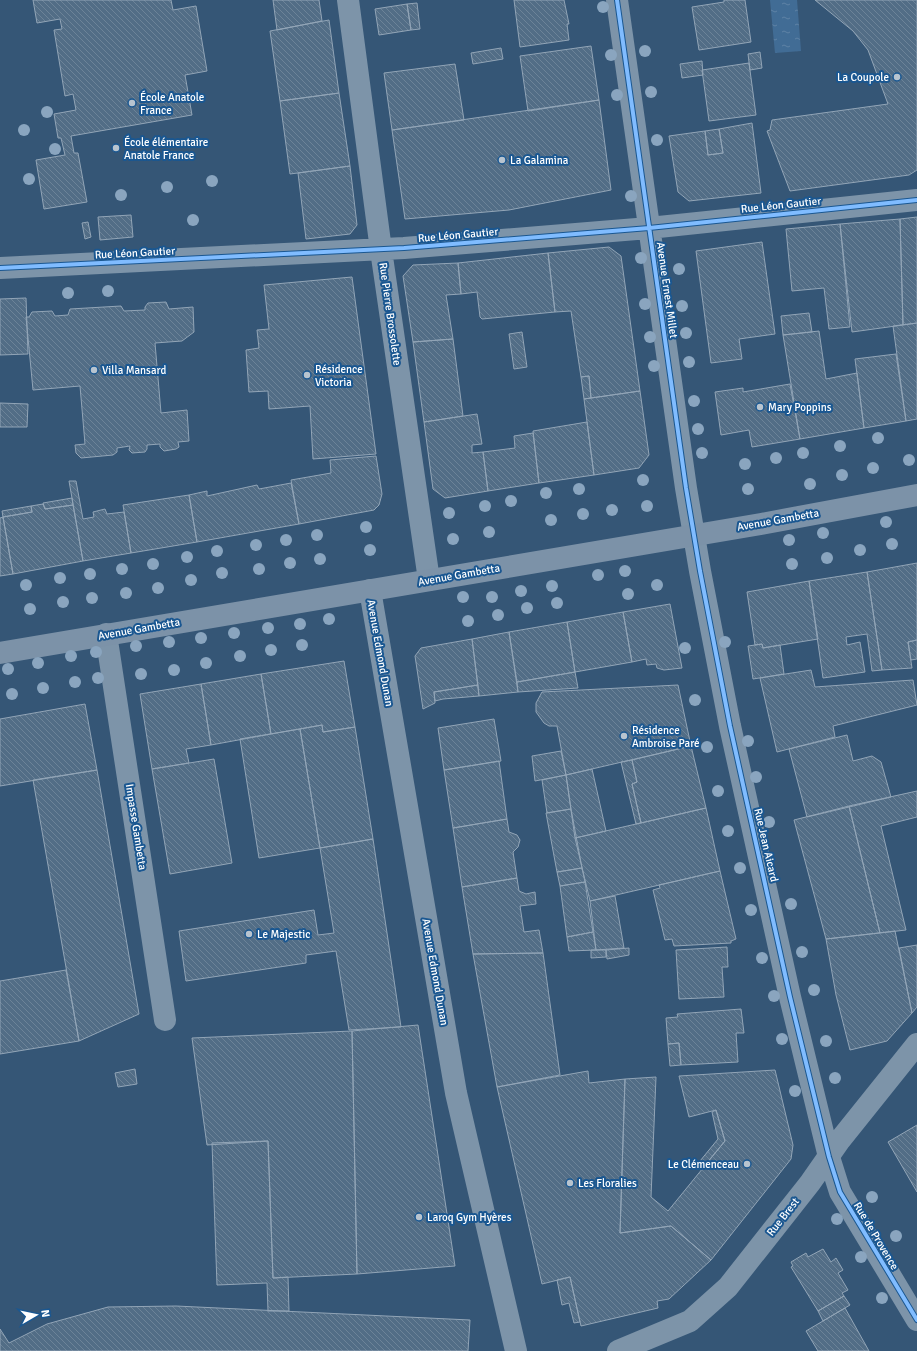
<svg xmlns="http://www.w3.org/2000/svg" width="917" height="1351" font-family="Signika,sans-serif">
  <defs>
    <pattern id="water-ripples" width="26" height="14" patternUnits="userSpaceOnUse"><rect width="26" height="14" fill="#416c95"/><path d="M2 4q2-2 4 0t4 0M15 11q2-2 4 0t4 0" fill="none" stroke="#5e82a5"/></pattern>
    <pattern id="building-back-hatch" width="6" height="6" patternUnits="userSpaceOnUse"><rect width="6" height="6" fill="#526d86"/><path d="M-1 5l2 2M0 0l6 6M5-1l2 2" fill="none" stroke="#6c8398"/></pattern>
  </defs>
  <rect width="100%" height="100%" fill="#355676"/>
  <!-- water -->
  <path fill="url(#water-ripples)" d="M770 0H797L801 51 775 53Z"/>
  <!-- building -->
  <path fill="url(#building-back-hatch)" stroke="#92a5b7" d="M33 0H171L173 10 196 6 207 71 185 75 192 115 71 136 74 153H78L87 202 44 209 36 160 65 155 61 138H58L54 114 76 110 73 94 65 96 54 30 62 29 60 19 37 23Z
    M273 0H319L322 21 277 30Z
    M514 0H564L569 24H567L569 40 520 47Z
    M724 0H745L751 42 699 50 692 7 724 2Z
    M815 0H917V170L909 175 790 191 767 131 770 130 772 120 888 104 868 50 853 31Z
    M417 3 420 29 411 30 407 4Z
    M407 4 411 30 379 35 375 9Z
    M329 20 339 93 280 101 270 31Z
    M591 46 599 100 528 111 520 56Z
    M501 48 503 59 473 64 471 53Z
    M760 52 762 68 750 70 748 54Z
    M702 61 703 75 682 78 680 64Z
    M749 63 756 115 709 121 702 70Z
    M455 64 464 120 392 130 384 73Z
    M339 93 350 166 290 174 280 101Z
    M599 100 611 190 509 210 405 219 392 130Z
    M752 123 761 193 689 201 678 192 669 136 705 131 708 155 723 153 719 129Z
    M719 129 723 153 708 155 705 131Z
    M350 166 357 225 350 234 306 239 298 173Z
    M131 215 133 237 100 240 98 217Z
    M917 217V323L903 325 900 219Z
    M900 219 903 325 852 332 840 224Z
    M88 222 91 237 85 239 82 223Z
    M840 224 850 327 829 329 824 288 792 291 786 229Z
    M762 242 775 334 739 339 742 359 711 363 696 251Z
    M609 247 621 256 640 391 591 398 589 376 581 377 571 311 555 312 548 253Z
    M548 253 555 312 482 319 480 317 477 292 461 294 458 263Z
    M458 263 461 294 446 295 453 339 413 342 403 276 413 265Z
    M352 277 376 454 313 459 310 406 269 409 268 391 249 392 246 350 259 348 257 330 269 329 264 285Z
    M26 298 28 354 0 355V299Z
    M166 302 169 309 193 307 194 332 182 341 155 343 161 413 187 410 189 441 178 442 179 447 176 449 164 451 160 447V444L147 445V449L145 452 132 453 129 450 130 446 117 448V452L113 455 81 458 76 453 75 445 85 444 80 386 33 390 26 317H29L32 312 52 311 55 316 68 315 70 309 121 306 124 311 145 310V307L148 303Z
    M809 313 812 332 783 335 781 316Z
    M917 323V419L906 421 893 326Z
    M819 331 826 379 857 373 864 428 800 439 783 335Z
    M522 332 527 367 514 369 509 334Z
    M453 339 463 416 424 422 413 342Z
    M896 354 906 421 864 428 855 359Z
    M589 376 591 398 584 399 581 377Z
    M790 384 800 439 752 447 749 430 721 435 715 392 743 388V392Z
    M640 391 649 455 639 468 594 475 584 399Z
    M0 403 28 404 27 427H0Z
    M477 414 482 444 472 445V453L483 452 488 491 445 498 433 489 424 422Z
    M587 422 594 475 539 483 533 431Z
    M533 433 539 483 488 491 483 452 515 448 514 436Z
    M376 456 382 494 379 505 374 510 299 524 291 480 331 473 330 460Z
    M69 481H76L83 519 94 517 93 512 105 509 107 514 124 512 131 553 83 561Z
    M291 483 299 524 197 542 189 495 207 491V496L257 485 259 489Z
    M189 495 197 542 131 553 123 505Z
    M72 498 73 505 45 509 43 503Z
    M43 504 45 509 73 505 83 561 13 574 3 517 32 512 31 506Z
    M31 506 32 512 3 517 2 511Z
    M3 517 13 574 0 576V518Z
    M917 563V640L908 642 912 668 882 670 867 572Z
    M867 572 882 670 872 671 867 634 846 637 847 645 860 642 865 672 823 678 809 581Z
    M809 581 818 639 763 648 762 644 755 645 747 592Z
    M670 604 682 668 664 670 657 668 656 664 647 665 646 659 632 662 623 612Z
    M623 612 632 662 575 672 567 622Z
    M567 622 575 672 517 682 509 632Z
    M509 632 518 692 479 696 472 639Z
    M472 639 478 685 434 692 435 703 423 709 415 656 421 648Z
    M917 640V659L911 660 908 642Z
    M762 644 763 648 780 645 784 674 753 679 748 646Z
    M344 661 355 727 323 732 322 725 271 734 261 674Z
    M811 670 815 687 913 680 917 705 833 726 835 737 777 752 760 678Z
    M575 672 578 688 518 692 517 682Z
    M261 674 271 734 211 745 201 684Z
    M201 684 211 745 186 749 189 763 152 769 140 694Z
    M478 685 479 696 443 699 435 701 434 692Z
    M678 685 691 746 566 775 557 726H549L544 723 536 712V703L542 692Z
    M85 704 97 770 0 786V719Z
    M494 719 501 761 444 770 438 728Z
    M322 725 323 732 355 727 373 839 320 848 300 729Z
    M300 729 320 848 259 858 240 739Z
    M847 735 853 761 872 756 881 762 891 797 807 817 789 749Z
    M691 746 706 808 641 823 632 784 637 782 632 760Z
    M561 751 566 775 535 781 532 756Z
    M214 759 232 863 170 874 152 769Z
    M632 760 637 782 632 784 641 823 636 824 621 762Z
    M499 761 507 819 453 828 444 770Z
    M592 769 606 831 575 838 566 775Z
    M97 770 139 1014 79 1041 33 780Z
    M566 775 571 809 547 813 542 780Z
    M917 791V817L881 826 906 930 880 933 849 806Z
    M849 806 880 933 826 939 794 820Z
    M706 808 720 871 590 901 575 838Z
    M571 809 582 868 557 872 546 813Z
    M507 819 509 832 517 835 520 840 518 847 513 852 517 878 462 887 453 828Z
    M373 839 401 1027 349 1030 336 951 306 955V963L186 981 179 931 314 910 318 935 334 933 320 848Z
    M582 868 585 882 560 886 557 872Z
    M720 871 736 939 731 941V943L674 946 672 939 665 940 653 890 660 888 659 885Z
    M517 878 519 891 526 894 535 892 536 904 520 906 524 932 539 930 543 953 473 954 462 887Z
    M585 882 593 932 567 937 560 886Z
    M615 896 624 948 596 950 590 901Z
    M895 931 912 1013 887 1041 850 1050 836 995 826 939Z
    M593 932 596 950 569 951 567 937Z
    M917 945V1007L912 1013 899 948Z
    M727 947 728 967H722L724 997 679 999 676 950Z
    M629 948V955L607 959 606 950Z
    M591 950H606V957L591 958Z
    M543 953 560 1075 497 1087 473 954Z
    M66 970 79 1041 0 1054V981Z
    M741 1009 744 1033H736L738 1062 681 1065 679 1043 668 1044 666 1018 678 1017 677 1014Z
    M418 1025 455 1266 357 1274 352 1031Z
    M352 1031 357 1274 273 1278 268 1141 207 1145 192 1038Z
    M679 1043 681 1065 670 1066 668 1044Z
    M135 1069 137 1084 118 1087 115 1073Z
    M775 1070 793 1145 791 1159 711 1260 671 1226 620 1233 625 1079 656 1077 651 1197 668 1211 725 1141 716 1110 689 1117 679 1076Z
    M588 1071 589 1083 625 1079 620 1233 671 1226 711 1260 669 1299 657 1301 658 1308 581 1326 570 1277 542 1284 497 1087Z
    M716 1110 725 1141 705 1165 700 1161 718 1139 712 1112Z
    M917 1125V1192L888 1142Z
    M268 1141 273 1278 288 1277 289 1311H268L267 1283 217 1285 212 1143Z
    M823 1249 831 1262 836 1258 843 1270 838 1273 848 1290 842 1293 844 1296 818 1311 791 1267 793 1266 791 1262 806 1253 808 1257Z
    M570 1277 580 1322 574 1323 569 1303 562 1305 557 1280Z
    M844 1296 850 1305 823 1321 818 1311Z
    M176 1306 470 1320 468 1351H0V1329L9 1343 47 1324 108 1307Z
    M845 1308 869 1351H818L806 1331Z"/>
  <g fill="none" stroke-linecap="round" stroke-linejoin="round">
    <!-- minor -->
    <path stroke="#7d94a9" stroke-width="22" d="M348 0 381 250 429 580
      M617 0 686 488 700 571 730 726 790 997 829 1157 840 1192 917 1320
      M0 268 404 248 649 228 917 200
      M370 590 456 1093 516 1351
      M106 634 165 1020
      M618 1351 690 1321 728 1287 810 1183 840 1140 917 1044"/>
    <!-- major -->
    <path stroke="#7c92a8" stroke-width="22" d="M0 653 761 524 917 495"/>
    <defs>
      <path id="cycleway" d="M617 0 686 488 700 571 730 726 790 997 829 1157 840 1192 917 1320
        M0 268 404 248 649 228 917 200"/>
    </defs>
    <!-- cycleway casing -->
    <use href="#cycleway" stroke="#1a5791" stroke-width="6"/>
    <!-- cycleway -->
    <use href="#cycleway" stroke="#80bcff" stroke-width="4"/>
  </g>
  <!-- trees -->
  <g fill="#8aa5bf">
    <circle cx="603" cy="7" r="6"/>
    <circle cx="645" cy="51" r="6"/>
    <circle cx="611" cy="55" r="6"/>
    <circle cx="651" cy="92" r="6"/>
    <circle cx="617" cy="95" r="6"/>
    <circle cx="47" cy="112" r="6"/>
    <circle cx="24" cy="130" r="6"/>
    <circle cx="657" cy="140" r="6"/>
    <circle cx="55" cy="149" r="6"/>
    <circle cx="29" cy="179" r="6"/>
    <circle cx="212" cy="181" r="6"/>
    <circle cx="167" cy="187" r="6"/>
    <circle cx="121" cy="195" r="6"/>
    <circle cx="631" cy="196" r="6"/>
    <circle cx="193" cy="220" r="6"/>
    <circle cx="641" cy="258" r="6"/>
    <circle cx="679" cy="269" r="6"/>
    <circle cx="108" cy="291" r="6"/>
    <circle cx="68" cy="293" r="6"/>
    <circle cx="645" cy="304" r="6"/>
    <circle cx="682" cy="306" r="6"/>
    <circle cx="686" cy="333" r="6"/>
    <circle cx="650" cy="337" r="6"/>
    <circle cx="689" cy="362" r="6"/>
    <circle cx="654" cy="366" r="6"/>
    <circle cx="694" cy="401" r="6"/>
    <circle cx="698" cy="429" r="6"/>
    <circle cx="878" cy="438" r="6"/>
    <circle cx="840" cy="446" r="6"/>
    <circle cx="702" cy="453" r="6"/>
    <circle cx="803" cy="453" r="6"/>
    <circle cx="776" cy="458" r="6"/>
    <circle cx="909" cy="460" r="6"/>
    <circle cx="745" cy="464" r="6"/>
    <circle cx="873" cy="468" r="6"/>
    <circle cx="842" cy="475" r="6"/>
    <circle cx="643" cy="480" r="6"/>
    <circle cx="810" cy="484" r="6"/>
    <circle cx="579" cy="489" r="6"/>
    <circle cx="748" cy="489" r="6"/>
    <circle cx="546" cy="493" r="6"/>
    <circle cx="511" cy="501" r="6"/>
    <circle cx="485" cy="506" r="6"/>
    <circle cx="647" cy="506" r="6"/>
    <circle cx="612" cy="510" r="6"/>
    <circle cx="449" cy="513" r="6"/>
    <circle cx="583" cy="514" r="6"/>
    <circle cx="551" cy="520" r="6"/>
    <circle cx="886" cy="522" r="6"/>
    <circle cx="366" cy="527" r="6"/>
    <circle cx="489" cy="532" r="6"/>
    <circle cx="823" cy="533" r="6"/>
    <circle cx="317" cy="535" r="6"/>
    <circle cx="453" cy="539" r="6"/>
    <circle cx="286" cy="540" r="6"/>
    <circle cx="789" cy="540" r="6"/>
    <circle cx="892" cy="544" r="6"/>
    <circle cx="256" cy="545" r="6"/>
    <circle cx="370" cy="550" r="6"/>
    <circle cx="860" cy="550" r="6"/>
    <circle cx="217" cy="551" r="6"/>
    <circle cx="187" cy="557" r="6"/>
    <circle cx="827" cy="558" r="6"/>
    <circle cx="320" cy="559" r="6"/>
    <circle cx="290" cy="563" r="6"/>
    <circle cx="153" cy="564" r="6"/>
    <circle cx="792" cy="564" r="6"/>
    <circle cx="122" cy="569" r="6"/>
    <circle cx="259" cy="569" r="6"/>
    <circle cx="625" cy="571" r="6"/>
    <circle cx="222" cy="573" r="6"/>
    <circle cx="90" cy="574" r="6"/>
    <circle cx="598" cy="575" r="6"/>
    <circle cx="60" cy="578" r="6"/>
    <circle cx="191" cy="580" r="6"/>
    <circle cx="26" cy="585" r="6"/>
    <circle cx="657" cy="585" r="6"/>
    <circle cx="552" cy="586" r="6"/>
    <circle cx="158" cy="588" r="6"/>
    <circle cx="521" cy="591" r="6"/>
    <circle cx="126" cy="593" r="6"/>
    <circle cx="628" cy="594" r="6"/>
    <circle cx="463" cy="597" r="6"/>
    <circle cx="492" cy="597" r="6"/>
    <circle cx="92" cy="598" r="6"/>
    <circle cx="63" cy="602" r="6"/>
    <circle cx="557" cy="603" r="6"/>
    <circle cx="527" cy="608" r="6"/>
    <circle cx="30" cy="609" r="6"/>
    <circle cx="498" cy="615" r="6"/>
    <circle cx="329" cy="619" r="6"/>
    <circle cx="468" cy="621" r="6"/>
    <circle cx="300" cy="624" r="6"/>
    <circle cx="268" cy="628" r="6"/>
    <circle cx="234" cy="633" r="6"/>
    <circle cx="201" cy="638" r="6"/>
    <circle cx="169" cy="642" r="6"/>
    <circle cx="725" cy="642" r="6"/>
    <circle cx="302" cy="645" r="6"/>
    <circle cx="136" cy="646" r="6"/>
    <circle cx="685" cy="648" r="6"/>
    <circle cx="271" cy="650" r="6"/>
    <circle cx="96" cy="652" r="6"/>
    <circle cx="71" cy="656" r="6"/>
    <circle cx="240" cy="656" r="6"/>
    <circle cx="38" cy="663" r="6"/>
    <circle cx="206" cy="663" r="6"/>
    <circle cx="8" cy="669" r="6"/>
    <circle cx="174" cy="670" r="6"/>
    <circle cx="141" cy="674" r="6"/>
    <circle cx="98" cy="678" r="6"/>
    <circle cx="75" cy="682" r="6"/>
    <circle cx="43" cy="688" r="6"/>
    <circle cx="12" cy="694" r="6"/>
    <circle cx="695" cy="700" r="6"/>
    <circle cx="748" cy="741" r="6"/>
    <circle cx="707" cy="747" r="6"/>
    <circle cx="756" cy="777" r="6"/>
    <circle cx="718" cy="791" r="6"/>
    <circle cx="769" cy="822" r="6"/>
    <circle cx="728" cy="831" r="6"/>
    <circle cx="740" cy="868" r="6"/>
    <circle cx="791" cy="904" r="6"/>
    <circle cx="751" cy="910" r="6"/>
    <circle cx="802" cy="952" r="6"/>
    <circle cx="762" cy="958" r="6"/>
    <circle cx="814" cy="990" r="6"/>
    <circle cx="774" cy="996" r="6"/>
    <circle cx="782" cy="1039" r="6"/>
    <circle cx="826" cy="1041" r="6"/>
    <circle cx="835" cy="1078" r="6"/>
    <circle cx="795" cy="1091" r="6"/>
    <circle cx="872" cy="1197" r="6"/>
    <circle cx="837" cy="1219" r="6"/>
    <circle cx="896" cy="1236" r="6"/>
    <circle cx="861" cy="1257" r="6"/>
    <circle cx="882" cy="1298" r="6"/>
  </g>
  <!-- markers -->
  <g fill="#b8c4cf" stroke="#1a5791" stroke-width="1.5">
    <circle cx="897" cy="77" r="4"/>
    <circle cx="132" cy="103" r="4"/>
    <circle cx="116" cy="148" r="4"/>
    <circle cx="502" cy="160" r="4"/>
    <circle cx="94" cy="370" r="4"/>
    <circle cx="307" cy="375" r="4"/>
    <circle cx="760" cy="407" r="4"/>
    <circle cx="624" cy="736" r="4"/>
    <circle cx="249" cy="934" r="4"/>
    <circle cx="747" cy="1164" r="4"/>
    <circle cx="570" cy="1183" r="4"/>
    <circle cx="419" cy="1217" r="4"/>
  </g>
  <g text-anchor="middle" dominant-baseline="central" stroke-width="4" stroke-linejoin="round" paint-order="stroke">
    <!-- poi labels -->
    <g font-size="11" fill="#fff" stroke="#1a5791" text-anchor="start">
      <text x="889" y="77" text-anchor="end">La Coupole</text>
      <text x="140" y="97">École Anatole<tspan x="140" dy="13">France</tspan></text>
      <text x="124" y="142">École élémentaire<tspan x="124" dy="13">Anatole France</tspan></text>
      <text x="510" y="160">La Galamina</text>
      <text x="315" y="369">Résidence<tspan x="315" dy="13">Victoria</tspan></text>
      <text x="102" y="370">Villa Mansard</text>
      <text x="768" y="407">Mary Poppins</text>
      <text x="632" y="730">Résidence<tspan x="632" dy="13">Ambroise Paré</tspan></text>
      <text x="257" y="934">Le Majestic</text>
      <text x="739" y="1164" text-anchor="end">Le Clémenceau</text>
      <text x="578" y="1183">Les Floralies</text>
      <text x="427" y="1217">Laroq Gym Hyères</text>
    </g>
    <!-- street labels -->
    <g font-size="11" fill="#fff" stroke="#1a5791">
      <text transform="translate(781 205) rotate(-6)">Rue Léon Gautier</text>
      <text transform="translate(458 235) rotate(-5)">Rue Léon Gautier</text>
      <text transform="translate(135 253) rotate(-3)">Rue Léon Gautier</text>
      <text transform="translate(667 290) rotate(82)">Avenue Ernest Millet</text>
      <text transform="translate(390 314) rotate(82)">Rue Pierre Brossolette</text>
      <text transform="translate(778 520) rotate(-10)">Avenue Gambetta</text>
      <text transform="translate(459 575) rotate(-10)">Avenue Gambetta</text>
      <text transform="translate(139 629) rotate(-10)">Avenue Gambetta</text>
      <text transform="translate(380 653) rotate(80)">Avenue Edmond Dunan</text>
      <text transform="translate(136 827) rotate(81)">Impasse Gambetta</text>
      <text transform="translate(766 845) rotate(77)">Rue Jean Aicard</text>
      <text transform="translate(435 972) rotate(80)">Avenue Edmond Dunan</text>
      <text transform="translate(783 1217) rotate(-52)">Rue Brest</text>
      <text transform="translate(876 1236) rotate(59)">Rue de Provence</text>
    </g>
  </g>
  <!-- north arrow -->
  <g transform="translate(36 1315) rotate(81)" stroke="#1a5791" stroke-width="3" paint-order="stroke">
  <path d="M0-3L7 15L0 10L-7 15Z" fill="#ffffff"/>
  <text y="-6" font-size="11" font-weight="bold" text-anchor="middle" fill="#ffffff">N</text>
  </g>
</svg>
